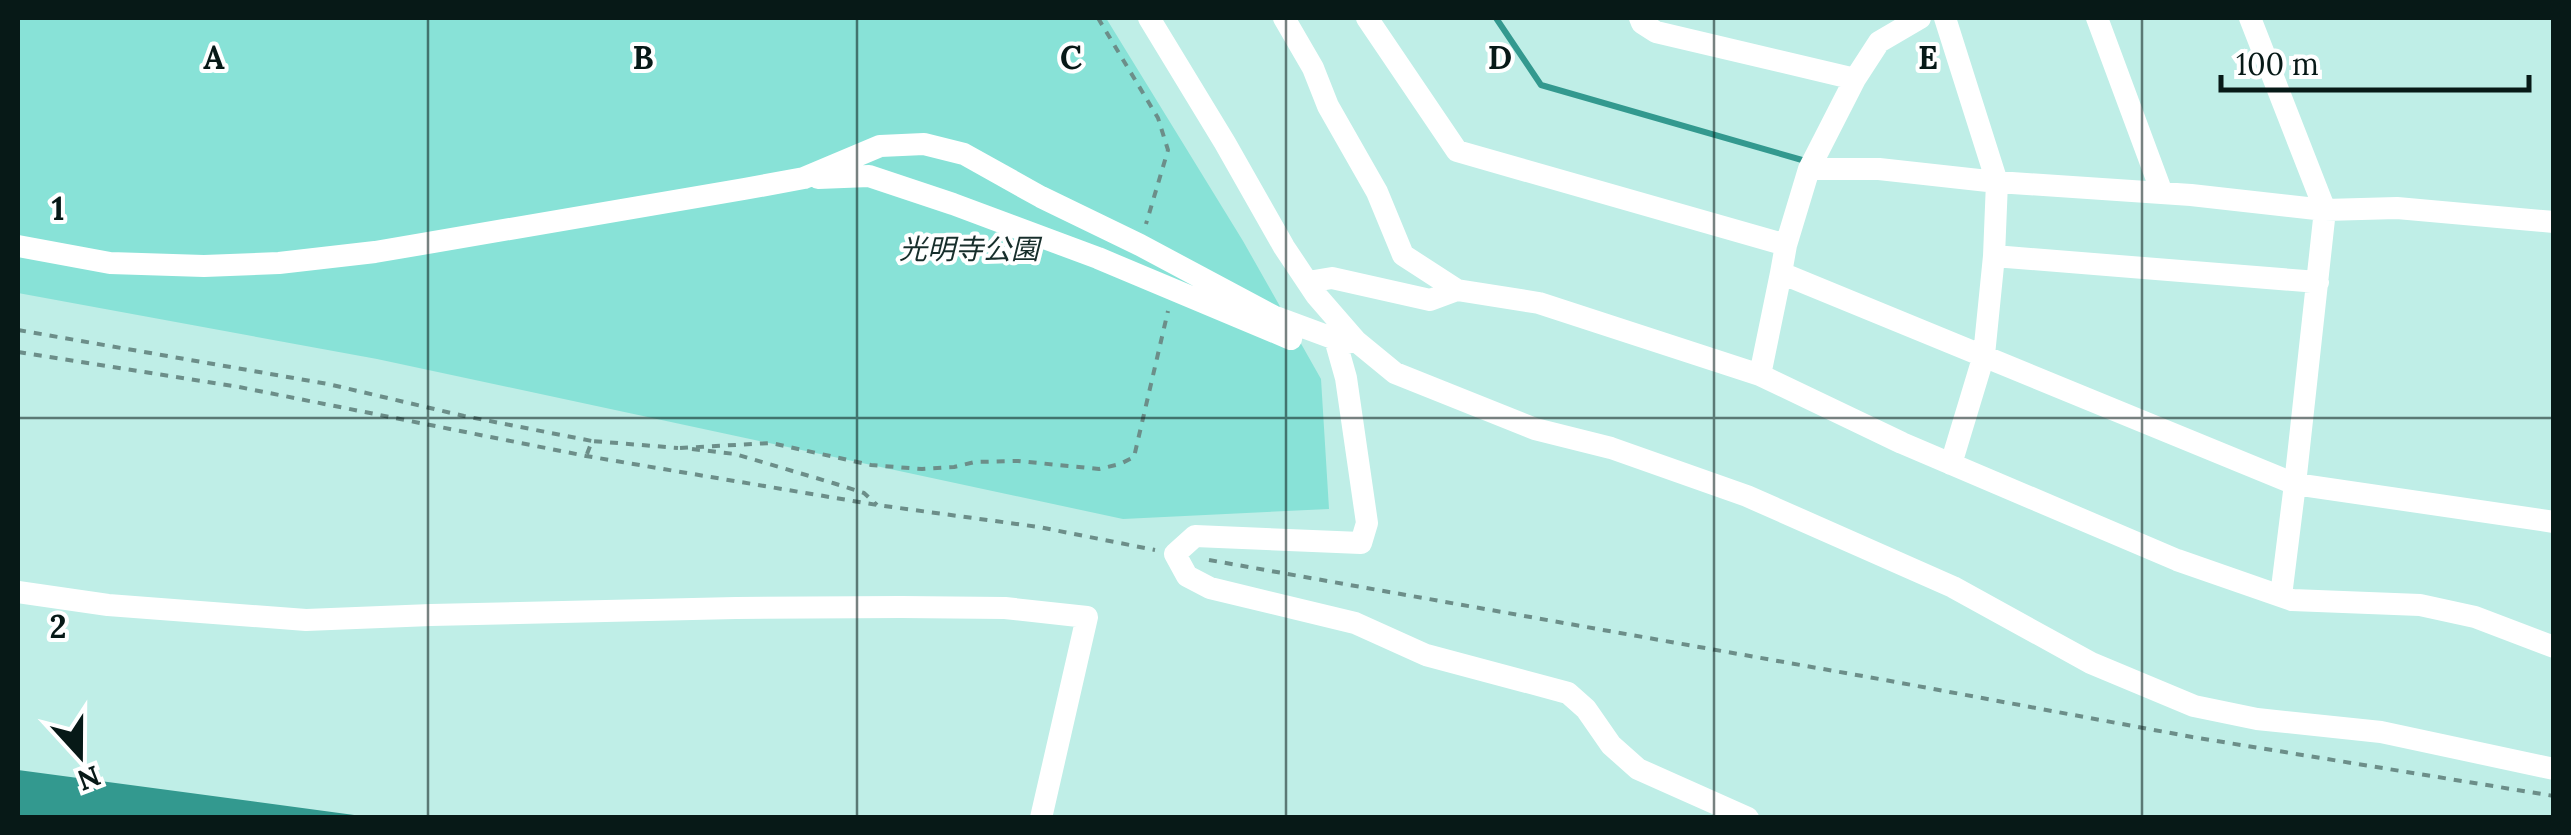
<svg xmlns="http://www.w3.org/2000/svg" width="2571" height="835" font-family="Lora,'Noto Sans JP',serif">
  <rect width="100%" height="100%" fill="#bfeee7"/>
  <!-- green -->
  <path fill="#88e2d7" d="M18 18H1106L1243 241 1321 379 1329 509 1123 519 377 359 18 293Z"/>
  <!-- water -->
  <path fill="#33998f" d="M18 770 369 817H18Z"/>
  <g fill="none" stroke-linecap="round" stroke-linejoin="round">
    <!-- stream -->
    <path stroke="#33998f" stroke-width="6" d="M1496 18 1541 85 1802 160"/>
    <!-- path -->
    <path stroke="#6c8e89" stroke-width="4" stroke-dasharray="8 8" stroke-linecap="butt" d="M1098 18 1158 118 1168 150 1146 224
      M18 330 328 384 464 416 592 441
      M18 352 239 387 586 456 877 505 1039 527 1155 550
      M680 448 771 443 871 465 922 469 954 467 975 462 1018 461 1099 469 1120 464 1134 457 1168 311
      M692 449 735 454 833 483 864 493 877 505
      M587 454 592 441 678 448
      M1209 560 1885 680 2192 737 2554 796"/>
    <!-- minor -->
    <path stroke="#fff" stroke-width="22" d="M1149 18 1225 143 1284 247 1316 295 1356 341 1395 373 1535 429 1611 448 1747 496 1953 587 2091 663 2194 706 2257 719 2381 732 2554 769
      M1284 18 1313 68 1328 106 1377 192 1403 255 1457 290
      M1367 18 1457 151 1786 245
      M1640 18 1642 23 1656 32 1855 79
      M1920 18 1879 42 1855 79 1809 169 1786 245 1781 273 2295 484 2554 522
      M1945 18 1997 182 1994 256 1984 355 1951 464
      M2097 18 2162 193
      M2250 18 2325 210 2295 484 2281 596
      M1809 169H1879L1997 182 2191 195 2325 210 2397 208 2554 222
      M818 178 869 176 953 204 1098 258 1291 339
      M18 246 110 263 204 266 279 263 375 252 744 189 804 178 880 146 924 144 964 154 1041 197 1140 245 1273 316 1346 343 1356 341
      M1994 256 2318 282
      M1308 282 1332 278 1430 300 1457 290 1539 303 1760 375 1902 443 2177 560 2292 600 2420 605 2475 617 2554 647
      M1335 339 1346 378 1367 523 1361 543 1195 536 1175 554 1187 576 1210 588 1355 623 1426 655 1568 693 1586 709 1611 745 1638 769 1748 818
      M1760 375 1781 273
      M18 592 108 605 306 620 431 615 736 608 901 607 1005 608 1087 617 1041 818"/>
  </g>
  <!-- grid -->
  <path fill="none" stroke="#071917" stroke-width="2.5" stroke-opacity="0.55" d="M428 18V818M857 18V818M1286 18V818M1714 18V818M2142 18V818M18 418H2554"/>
  <g text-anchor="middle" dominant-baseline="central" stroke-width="8" stroke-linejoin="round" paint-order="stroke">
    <!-- park labels -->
    <g font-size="28" font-style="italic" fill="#172e2b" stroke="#fff">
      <text x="969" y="249">光明寺公園</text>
    </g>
  </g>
  <g font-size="32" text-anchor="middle" font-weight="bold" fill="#071917" stroke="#fff" stroke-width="8" stroke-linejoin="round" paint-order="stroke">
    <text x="214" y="69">A</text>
    <text x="643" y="69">B</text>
    <text x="1071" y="69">C</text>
    <text x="1500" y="69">D</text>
    <text x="1928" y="69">E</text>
    <text x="58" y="220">1</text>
    <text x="58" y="638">2</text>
  </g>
  <!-- border -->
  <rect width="2571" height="835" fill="none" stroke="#071917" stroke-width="40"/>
  <!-- north arrow -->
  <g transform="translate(80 755) rotate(159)" stroke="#ffffff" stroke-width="8" paint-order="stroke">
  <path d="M0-8L18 38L0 25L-18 38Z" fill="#071917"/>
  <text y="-15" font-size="28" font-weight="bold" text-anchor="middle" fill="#071917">N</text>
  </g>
  <!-- scale -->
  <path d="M2221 75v15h308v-15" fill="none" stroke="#071917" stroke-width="5"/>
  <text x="2236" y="75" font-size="30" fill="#071917" stroke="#ffffff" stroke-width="8" paint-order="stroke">100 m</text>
</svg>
